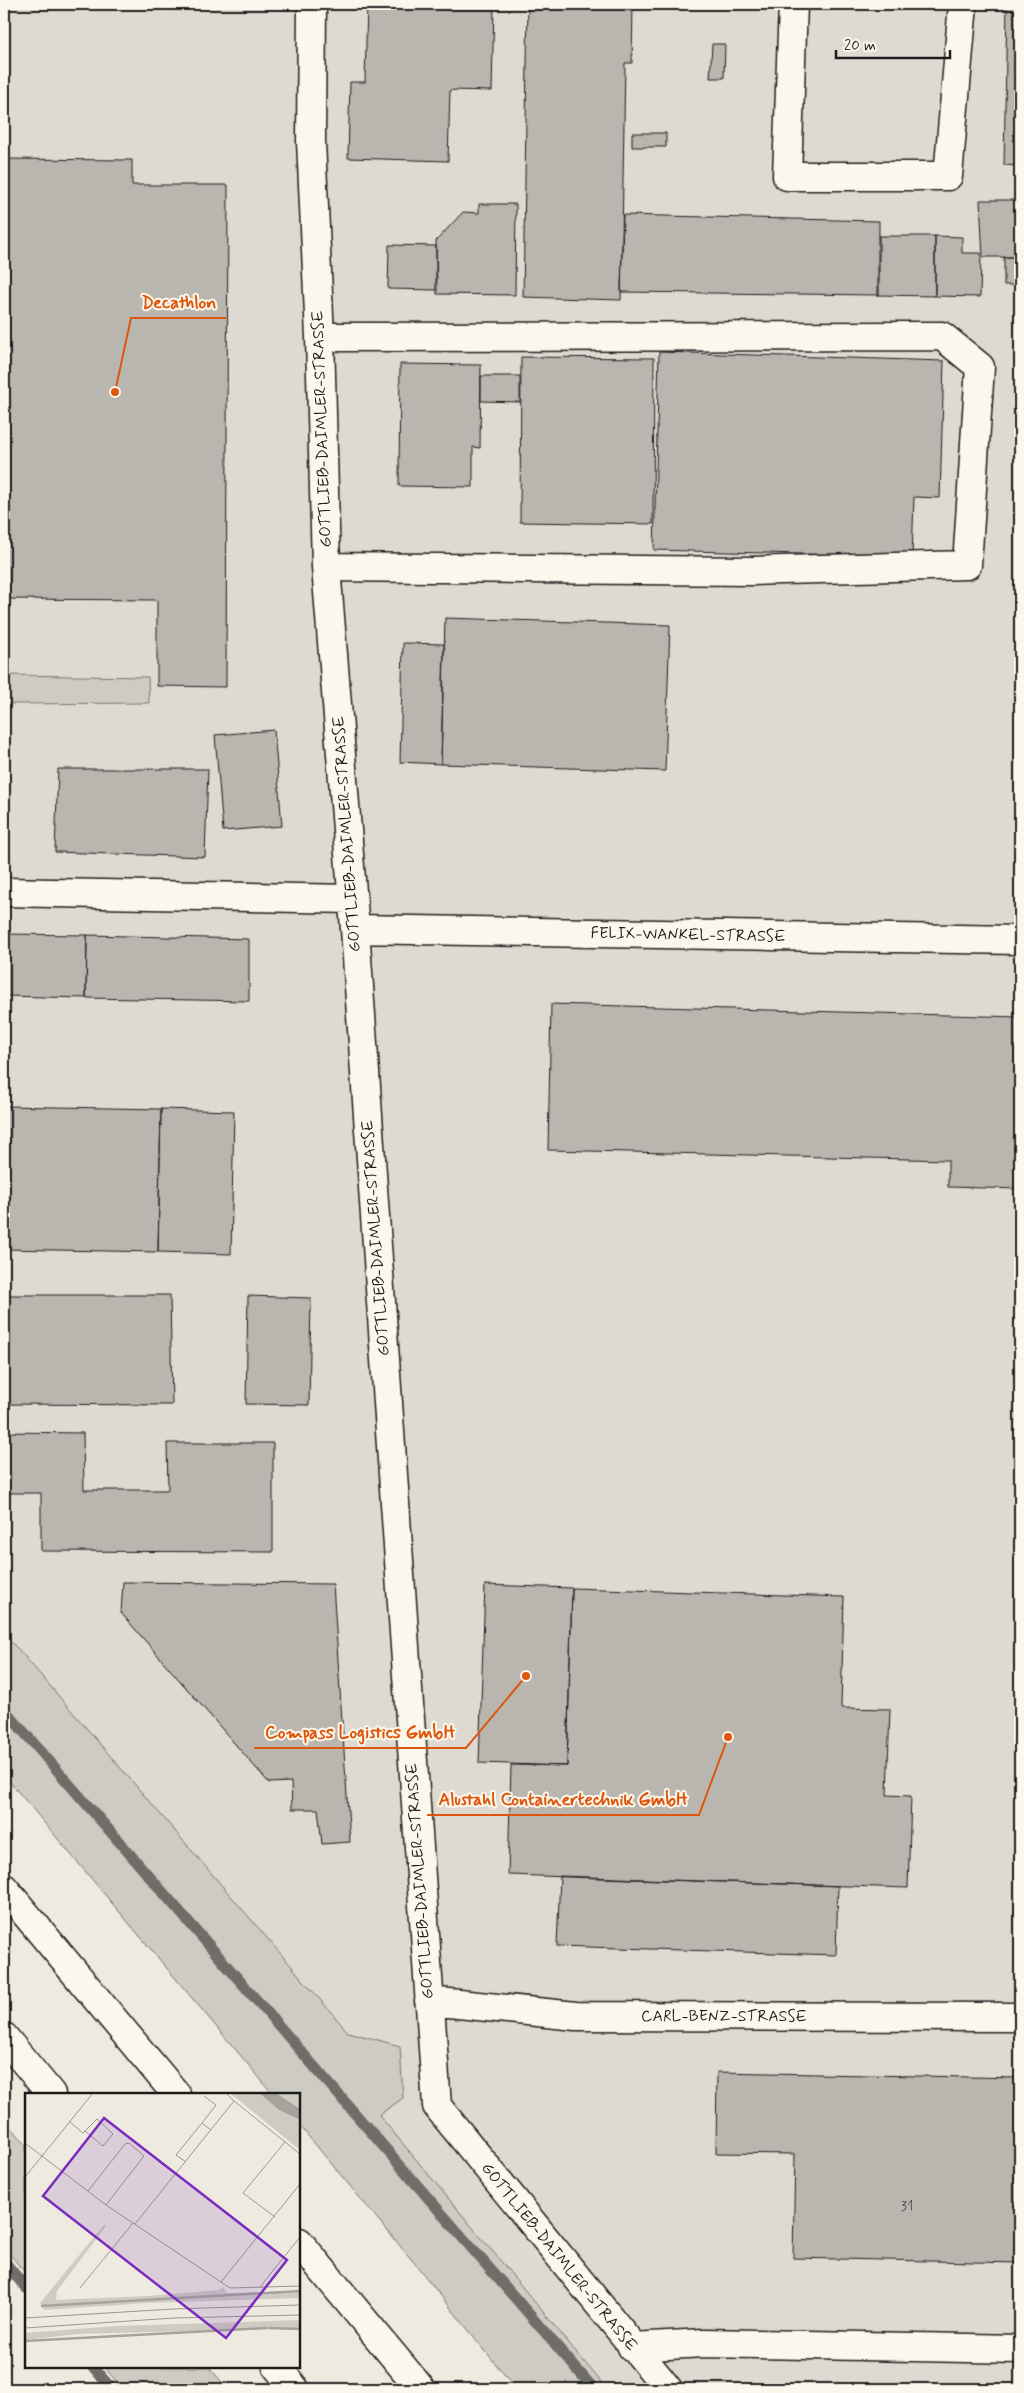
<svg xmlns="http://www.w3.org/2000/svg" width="1024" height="2393" font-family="Mynerve,sans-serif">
  <rect width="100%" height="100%" fill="#eeeadf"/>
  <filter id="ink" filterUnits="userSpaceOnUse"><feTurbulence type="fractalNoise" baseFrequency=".02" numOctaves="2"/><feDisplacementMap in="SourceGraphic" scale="10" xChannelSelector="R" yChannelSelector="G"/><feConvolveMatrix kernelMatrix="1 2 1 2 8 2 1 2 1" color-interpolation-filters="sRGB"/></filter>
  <g filter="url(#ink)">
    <!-- built -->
    <path fill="#dedad1" d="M4 4H1020V2389H607L379 2115 400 2046 348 2032 19 1650 4 1635V704L149 703 148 677 4 675Z"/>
    <!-- green -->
    <path fill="#ceccc2" stroke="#75746f" d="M4 675 148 677 149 703 4 704Z
      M4 1635 19 1650 348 2032 400 2046 403 2098 379 2115 607 2389H516L416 2265 299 2125V2094H273L4 1775Z
      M4 2118 26 2145V2274L4 2247Z
      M104 2367H209L228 2389H123Z"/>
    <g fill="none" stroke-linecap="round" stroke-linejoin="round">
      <!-- stream -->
      <path stroke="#6f6d69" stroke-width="11" d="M4 1709 594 2389
        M4 2261 26 2288
        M93 2367 112 2389"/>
    </g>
    <!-- building -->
    <path fill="#b9b6af" stroke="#1c1c1c" d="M367 4H494L492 91 450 90 448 161 348 158 350 82H365Z
      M528 4H633L632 63H625L621 300 523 297Z
      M1007 4H1020V166L1004 165Z
      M712 44H725L724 78H710Z
      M632 133H666V147H632Z
      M4 159 132 160V185H228L226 687 157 686V600L4 599Z
      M980 200H1020V257H983Z
      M479 204H516L515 295 437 294 436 241 463 212 479 213Z
      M623 215 879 221V295L621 292Z
      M878 236H935V296L878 295Z
      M935 236 962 237V253H981L980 297 935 296Z
      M389 245 436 246V290L388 289Z
      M1004 257H1020V285H1004Z
      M659 352 944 361 940 498 914 497 912 557 654 550Z
      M521 357 654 358 653 524 520 522Z
      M400 364 481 365 480 448 473 447V487L399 486Z
      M481 376H520V402L481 401Z
      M445 618 670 625 665 771 441 764Z
      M403 643 444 644 441 764 400 762Z
      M274 730 282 826 223 831 215 735Z
      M58 769H208L205 857 55 852Z
      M4 934 87 935 86 998 4 996Z
      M87 935 249 939V1001L86 998Z
      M551 1004 1020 1017V1189L948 1187V1160L548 1150Z
      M4 1106 161 1109 158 1252 4 1249Z
      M161 1109 234 1111 231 1254 158 1252Z
      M4 1295H170L172 1405 4 1404Z
      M248 1296 311 1298 309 1405 246 1404Z
      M4 1432 83 1433 84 1490H168L167 1443H273V1552L41 1551V1493H4Z
      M123 1582 333 1584 350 1842 322 1844 318 1809H292L291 1782 269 1783 121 1613Z
      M485 1585 572 1588 567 1766 479 1763Z
      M572 1588 844 1597 841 1708 890 1709 887 1795 911 1796 908 1888 508 1875 511 1765 567 1766Z
      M560 1876 838 1886 836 1955 557 1946Z
      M717 2072 1020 2078V2263L793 2258 795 2154 716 2153Z"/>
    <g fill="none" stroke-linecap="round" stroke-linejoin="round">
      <defs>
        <path id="minor" d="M312 4 311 141 320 337 326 567 355 929 437 2106 668 2389
          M793 4 787 176H948L963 4
          M320 337 942 336 980 367 967 565 750 571 326 567
          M4 892 352 899
          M355 929 1020 940
          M429 2001 576 2016 1020 2017
          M632 2347 704 2343 1020 2349"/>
        <path id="highway" d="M4 1888 176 2094
          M4 2037 51 2094
          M299 2242 421 2389
          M277 2367 295 2389"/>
      </defs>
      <!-- minor casing -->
      <use href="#minor" stroke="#1c1c1c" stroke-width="31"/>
      <!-- highway casing -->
      <use href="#highway" stroke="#1c1c1c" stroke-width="31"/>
      <!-- minor -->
      <use href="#minor" stroke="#fbf7ec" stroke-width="28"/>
      <!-- highway -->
      <use href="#highway" stroke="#fbf7ec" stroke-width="28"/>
    </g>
  </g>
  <g text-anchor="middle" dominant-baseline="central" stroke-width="4" stroke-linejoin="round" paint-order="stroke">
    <!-- number labels -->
    <g font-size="14" fill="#434241">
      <text x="907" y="2206">31</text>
    </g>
    <!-- street labels -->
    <g font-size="16" fill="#1c1c1c" stroke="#fbf7ec">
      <text transform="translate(322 429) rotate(-92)">GOTTLIEB-DAIMLER-STRASSE</text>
      <text transform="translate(347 834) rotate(-94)">GOTTLIEB-DAIMLER-STRASSE</text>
      <text transform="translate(688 935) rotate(1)">FELIX-WANKEL-STRASSE</text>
      <text transform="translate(376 1238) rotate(-94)">GOTTLIEB-DAIMLER-STRASSE</text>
      <text transform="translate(420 1881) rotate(-94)">GOTTLIEB-DAIMLER-STRASSE</text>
      <text x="724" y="2016">CARL-BENZ-STRASSE</text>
      <text transform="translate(559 2257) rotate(51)">GOTTLIEB-DAIMLER-STRASSE</text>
    </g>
  </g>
  <!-- overview -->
  <g transform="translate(25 2093)">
    <rect width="275" height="275" fill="#eeeadf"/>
    <path d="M205 0H234L254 17 275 27V57ZM251 0H275V16ZM79 132 81 133 32 198 31 207 122 203 194 197 198 194 202 200 275 198V205L123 210 19 217 15 210ZM275 227V235L53 241 0 247V240L91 233Z" fill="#ceccc2"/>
    <path d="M234 0H251L275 16V27L254 17Z" fill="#a6a39d"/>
    <path fill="none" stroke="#a6a39d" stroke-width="2.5" d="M16 213 275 198M243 235 275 236M0 248 242 235"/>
    <path fill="none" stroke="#9a9891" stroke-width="1" d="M179 3 191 12 177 30 186 37M209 8 275 61M45 29 58 40 72 26 88 41 78 53 60 38M0 50 81 112 205 195 275 193M161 69 151 62 177 30M0 84 68 0M63 98 100 51 104 50 119 63 81 112M250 124 218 100 260 49M110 131 209 8 201 0M196 189 275 91M235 194 275 144M55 195 108 130M0 225 148 216 275 212M0 235 149 225 275 222"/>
    <path fill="#7b2cbf" fill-opacity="0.15" stroke="#7b2cbf" stroke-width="2.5" d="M79 25 262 167 201 245 18 103Z"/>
    <rect width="275" height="275" fill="none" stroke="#1c1c1c" stroke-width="2.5"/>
  </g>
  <!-- callouts -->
  <path fill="none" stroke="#de560d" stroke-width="2" d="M115 392L131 318H226M526 1676L466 1748H254M728 1737L699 1815H427"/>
  <g fill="#de560d" stroke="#fbf7ec" stroke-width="2">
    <circle cx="115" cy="392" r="5"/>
    <circle cx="526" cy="1676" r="5"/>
    <circle cx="728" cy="1737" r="5"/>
  </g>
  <g font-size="18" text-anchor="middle" font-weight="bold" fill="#de560d" stroke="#fbf7ec" stroke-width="4" stroke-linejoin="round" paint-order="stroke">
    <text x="179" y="308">Decathlon</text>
    <text x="360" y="1738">Compass Logistics GmbH</text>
    <text x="563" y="1805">Alustahl Containertechnik GmbH</text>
  </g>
  <!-- margin -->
  <rect width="1024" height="2393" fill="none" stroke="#fbf7ec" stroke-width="20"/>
  <rect x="10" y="10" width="1004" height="2373" fill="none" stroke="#1c1c1c" stroke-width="2" filter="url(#ink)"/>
  <!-- scale -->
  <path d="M836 50v8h114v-8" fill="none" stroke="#1c1c1c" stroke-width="2.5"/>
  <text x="844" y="50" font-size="15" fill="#1c1c1c" stroke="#fbf7ec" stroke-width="4" paint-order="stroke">20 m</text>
</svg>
